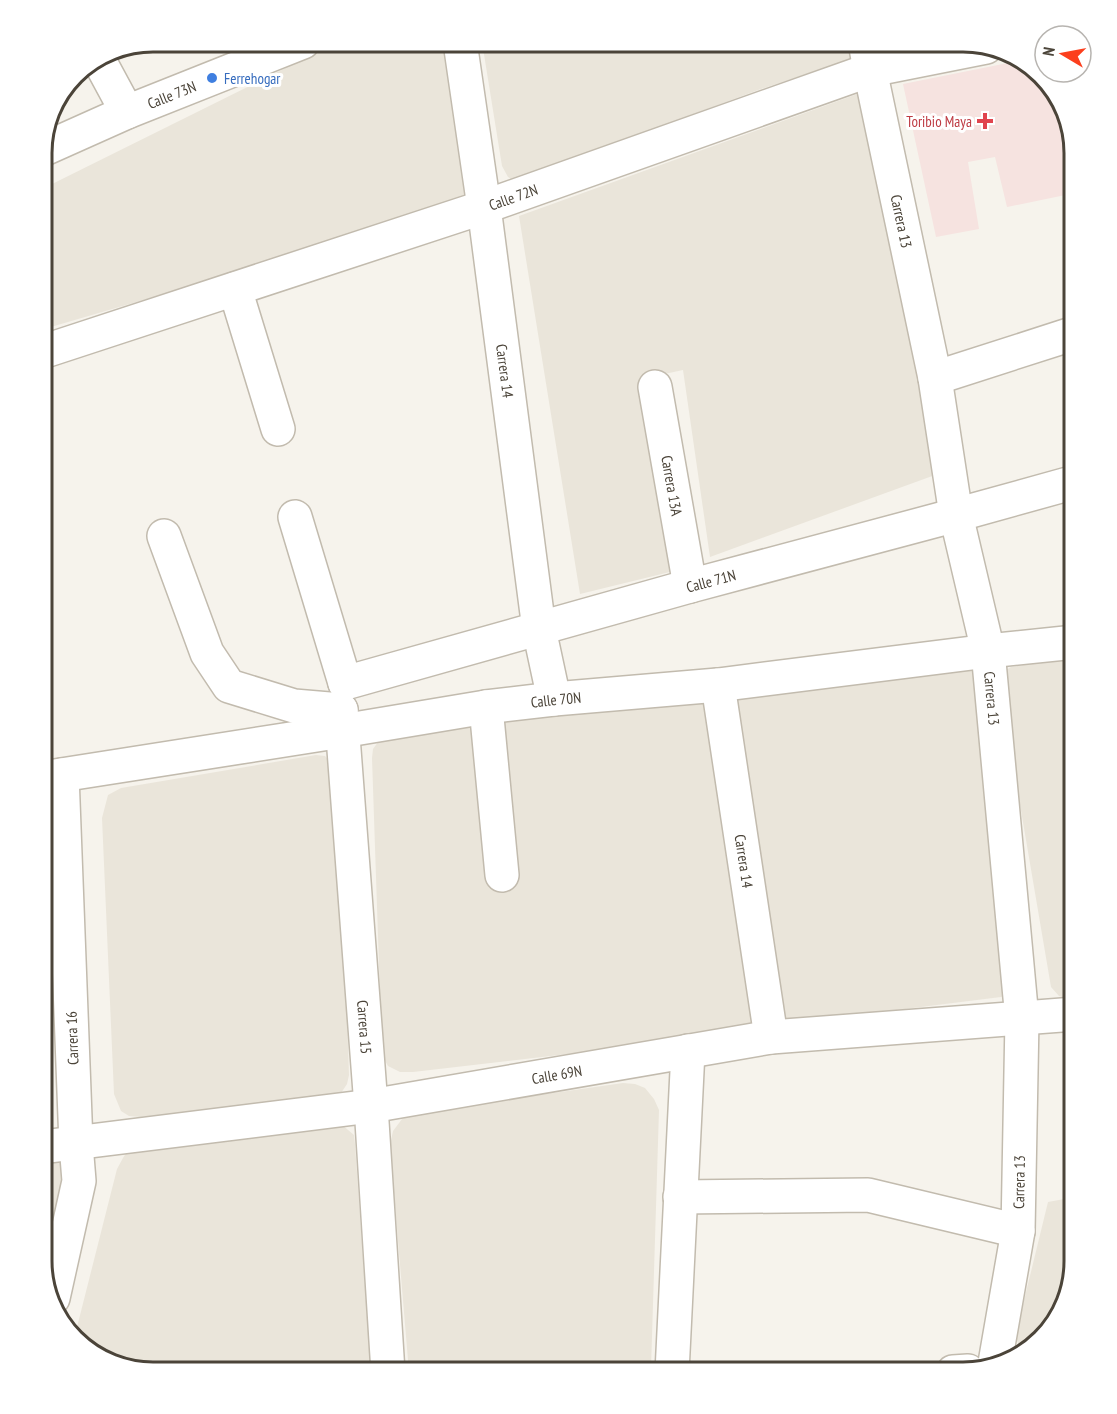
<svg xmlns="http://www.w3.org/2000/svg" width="1117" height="1414" font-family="'PT Sans Narrow',sans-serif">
  <rect width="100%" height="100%" fill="#f6f3ec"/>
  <!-- residential -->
  <path fill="#eae5da" d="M338 42H451L474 194 461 207 44 329 42 324V189Z
    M482 42H857L855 56 848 60 758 90 514 181 508 177 502 166Z
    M863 92 935 466V475L710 557 683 370 646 378 678 570 580 594 519 216Z
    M1075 657V998H1065L1059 996 1051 987 1000 687 1006 670 1011 667Z
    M976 666 1010 994 1001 997 793 1023 781 1021 735 697Z
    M693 699 702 703 708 711 752 1022 749 1029 738 1034 413 1072H400L388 1066 382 1055 372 758 373 749 381 738 394 731Z
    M316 755 325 756 335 767 339 774 349 1075 347 1084 341 1093 330 1098 140 1117 129 1116 121 1111 114 1094 102 818 108 795 121 788Z
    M623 1083 635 1084 645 1088 654 1099 659 1110 651 1369 649 1372H409L390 1145 393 1131 402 1119 414 1113Z
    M341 1124 354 1135 355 1144 371 1372H153L98 1357 75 1335 117 1169 123 1158 128 1150Z
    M42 1157 67 1161 50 1285 42 1260Z
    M1075 1197V1261L1060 1316 1027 1351H1024L1019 1346 1016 1338 1018 1325 1048 1202Z"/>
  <!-- medical -->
  <path fill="#f6e3e0" d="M1023 60 1049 85 1075 193 1007 207 995 157 968 162 979 229 936 237 903 84Z"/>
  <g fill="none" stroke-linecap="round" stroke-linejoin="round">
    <defs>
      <g id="minor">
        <path id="s1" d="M460 42 484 207 539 629 554 699"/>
        <path id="s2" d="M865 42 870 70 935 378 956 515 988 651 1022 1019 1018 1231 995 1363"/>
        <path d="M100 62 127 112"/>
        <path id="s3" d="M42 150 127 112 303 42"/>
        <path d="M235 289 278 429"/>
        <path id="s4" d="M42 352 484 207 870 70 986 47"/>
        <path d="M935 378 1075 333"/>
        <path id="s5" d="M655 387 690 586"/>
        <path d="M295 517 345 683"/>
        <path d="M164 536 207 653 229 686 294 706 341 710"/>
        <path id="s6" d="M345 683 690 586 956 515 1075 482"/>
        <path id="s7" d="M718 685 771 1037"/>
        <path d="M486 707 502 875"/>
        <path id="s8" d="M341 710 371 1106 388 1372"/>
        <path id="s9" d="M42 778 342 731 486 707 554 699 718 685 988 651 1075 642"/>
        <path id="s10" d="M42 1147 371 1106 771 1037 1075 1014"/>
        <path d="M680 1197 868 1195 1018 1231"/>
        <path d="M53 1298 79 1181 76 1144 62 775"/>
        <path d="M672 1372 688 1051"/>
        <path d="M953 1372 968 1371"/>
      </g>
    </defs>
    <!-- minor casing -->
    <use href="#minor" stroke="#c2bbae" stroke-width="36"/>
    <!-- minor -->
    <use href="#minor" stroke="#fff" stroke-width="33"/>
  </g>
  <!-- markers -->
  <circle fill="#3f7fe0" stroke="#fff" stroke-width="2" cx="212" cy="78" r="6"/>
  <path fill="#e0444e" stroke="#fff" stroke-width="2" d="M982 112h6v6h6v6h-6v6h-6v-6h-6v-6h6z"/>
  <g text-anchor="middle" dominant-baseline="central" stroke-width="6" stroke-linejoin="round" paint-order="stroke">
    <!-- shop labels -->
    <g font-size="15" fill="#366cbe" stroke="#fff" text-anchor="start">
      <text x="224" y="78">Ferrehogar</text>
    </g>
    <!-- street labels -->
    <g font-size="15" fill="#4b4439" stroke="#fff">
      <text stroke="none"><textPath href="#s3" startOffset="141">Calle 73N</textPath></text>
      <text stroke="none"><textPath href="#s4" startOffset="496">Calle 72N</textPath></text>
      <text stroke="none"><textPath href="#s2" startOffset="183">Carrera 13</textPath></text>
      <text stroke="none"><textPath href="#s1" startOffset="332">Carrera 14</textPath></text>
      <text stroke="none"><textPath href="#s5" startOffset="100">Carrera 13A</textPath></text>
      <text stroke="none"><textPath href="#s6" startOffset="380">Calle 71N</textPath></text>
      <text stroke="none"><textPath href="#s2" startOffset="669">Carrera 13</textPath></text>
      <text stroke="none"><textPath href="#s9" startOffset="520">Calle 70N</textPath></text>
      <text stroke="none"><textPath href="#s7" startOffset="178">Carrera 14</textPath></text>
      <text stroke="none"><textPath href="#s8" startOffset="318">Carrera 15</textPath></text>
      <text transform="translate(72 1038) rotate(-92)">Carrera 16</text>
      <text stroke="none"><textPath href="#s10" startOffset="520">Calle 69N</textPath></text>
      <text transform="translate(1019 1182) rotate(-89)">Carrera 13</text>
    </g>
    <!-- health labels -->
    <g font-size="15" fill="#be3a42" stroke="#fff" text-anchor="end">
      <text x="972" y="121">Toribio Maya</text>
    </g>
  </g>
  <!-- crop -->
  <path d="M0 0H1117V1414H0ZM153 52H963A101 101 0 0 1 1064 153V1261A101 101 0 0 1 963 1362H153A101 101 0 0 1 52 1261V153A101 101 0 0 1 153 52Z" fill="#fff" fill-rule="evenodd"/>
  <path fill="none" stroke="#4b4439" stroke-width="3" d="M153 52H963A101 101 0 0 1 1064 153V1261A101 101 0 0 1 963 1362H153A101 101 0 0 1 52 1261V153A101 101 0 0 1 153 52Z"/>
  <!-- north arrow -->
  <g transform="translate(1063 54) rotate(280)"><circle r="28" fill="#ffffff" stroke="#b7b4b0" stroke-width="1.5"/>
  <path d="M0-4.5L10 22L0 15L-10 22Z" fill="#fc3f1d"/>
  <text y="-9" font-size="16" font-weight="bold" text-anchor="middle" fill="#4b4439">N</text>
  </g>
</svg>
